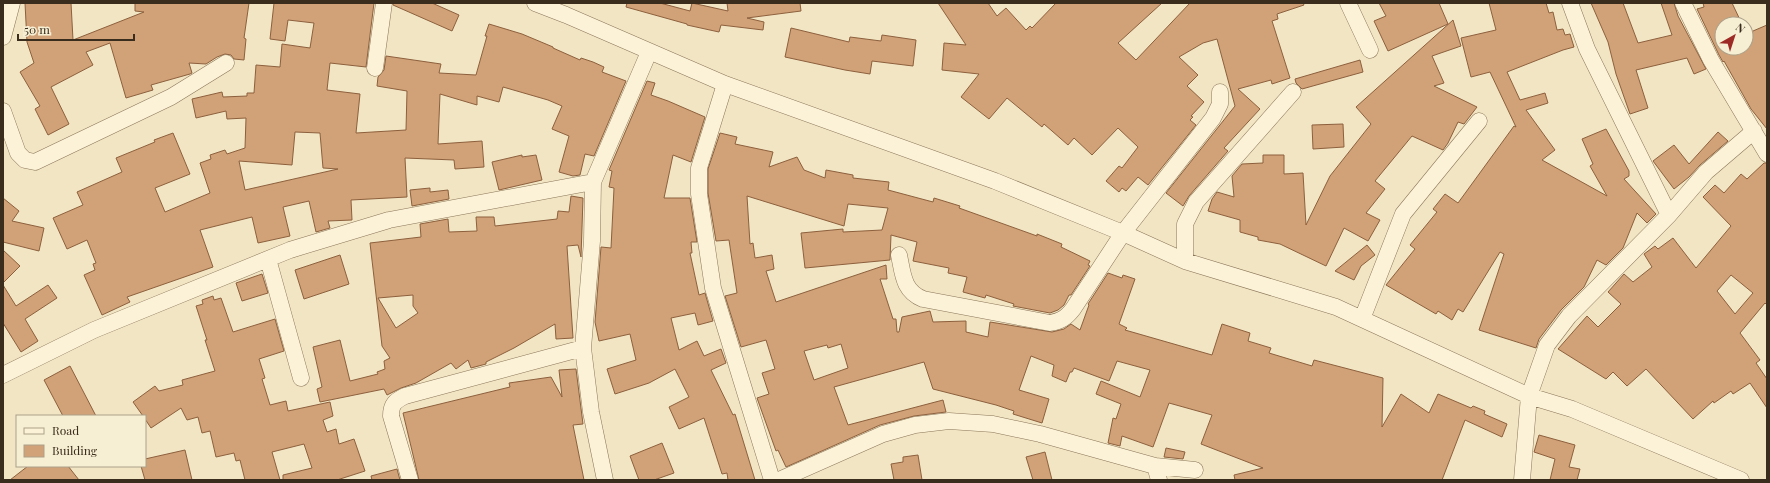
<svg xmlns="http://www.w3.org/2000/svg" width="1770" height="483" font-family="'Playfair Display',serif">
  <rect width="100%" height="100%" fill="#f1e5c3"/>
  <!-- building -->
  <path fill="#d1a177" stroke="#8d603d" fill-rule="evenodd" d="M25 3H71L73 40 144 12 135 11V3H249L244 38 246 39 244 60 234 59 231 55 225 54 217 57 206 64 189 63 192 73 190 74 151 85 153 90 126 98 110 43 86 52 93 65 51 87 69 124 48 135 35 109 40 106 20 72 34 63 27 42Z
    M274 3H374L366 67 330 63 327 90 360 94 356 133 406 130 407 91 377 86 378 77 384 70 386 56 441 64 439 73 476 75 487 36H485L489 24 522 34 553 47V48L580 60 581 58 593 62 604 67 602 72 626 81 594 156 585 154 580 175 573 176 559 172 569 136 552 129 562 106 548 100 503 87 499 102 477 96V105L440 94 438 144 482 141 484 167 455 169 454 160 405 158 407 197 351 200 352 220 328 221 330 228 316 232 309 201 283 207 290 236 258 243 252 217 200 230 213 267 127 297 130 302 102 315 84 275 95 270 93 264 96 263 87 240 67 249 53 218 83 205 77 192 122 172 116 158 155 142 154 140 173 133 190 174 155 188 165 212 210 193 200 163 211 159 210 155 225 150 227 154 245 148 246 118 227 119 226 111 196 118 192 99 222 92 223 97 247 96V93H254L256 65 280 67 282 44 310 48 314 23 288 20 285 41 270 39ZM295 132 320 133 323 168 338 169 245 190 239 161 292 165Z
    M393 3H432L459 15 452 31 393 5Z
    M627 3H660L690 11 692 3 728 11 727 3H800L801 11 747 18 764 22 763 30 721 25 719 32 687 25V24L626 7Z
    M938 3H988L997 16 1006 8 1026 30 1030 26 1032 28 1056 3H1162L1118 43 1136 60 1190 3H1303L1304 5 1277 14 1278 19 1272 21 1290 78 1272 84 1271 80 1238 89 1260 109 1224 148 1228 151 1189 196 1183 206 1166 193 1235 106 1217 39 1203 43 1179 57 1198 75 1187 86 1204 102 1191 116 1193 117 1190 120 1196 125 1148 185 1138 177 1126 191 1122 188 1119 192 1106 181 1119 166 1122 168 1138 147 1118 128 1092 155 1074 138 1068 145 1044 124 1042 127 1007 98 989 119 961 97 979 74 942 70 944 43 966 45Z
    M1379 3H1439L1448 24 1388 51 1374 21 1386 16Z
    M1489 3H1546L1549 13 1553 12 1557 30 1563 29 1565 35 1570 34 1574 47 1563 50 1507 72 1520 100 1545 93 1548 103 1526 110 1555 150 1542 160 1607 196 1590 166 1593 164 1582 139 1606 129 1629 171V176L1624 179 1656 214 1647 223 1637 213 1623 248 1606 265 1597 260 1584 287 1561 310 1539 339 1536 348 1479 330 1504 254 1500 252 1463 312 1458 309 1452 320 1438 311 1436 314 1386 285 1415 249 1410 245 1437 212 1433 209 1445 194 1458 203 1514 126 1516 127 1490 72 1471 77 1461 38 1496 30Z
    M1591 3H1623L1638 43 1672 35 1661 3H1674L1678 16 1706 69 1694 74 1687 58 1636 70 1648 108 1630 114 1616 74 1608 42Z
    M1703 3H1732L1742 24H1722V48H1746V34L1767 25V129L1751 109 1724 61 1723 62 1719 55 1697 9 1704 7Z
    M1453 20 1461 46 1432 56 1444 83 1434 86 1477 107 1464 124 1458 122 1448 143 1443 150 1412 136 1375 181 1385 189 1366 213 1380 220 1368 241 1344 228 1326 266 1280 244 1258 240V237L1240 232V220L1208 211 1212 199 1217 192 1234 197 1232 176 1242 164 1263 163V155H1284V174L1303 173 1306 225 1330 176 1371 124 1356 107Z
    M791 28 849 42 850 37 881 41 882 35 916 40 913 66 872 61 870 74 845 70 785 57Z
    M1360 60 1363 72 1302 89 1296 83 1295 79Z
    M647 81 655 83 651 95 668 101 705 117 691 162 673 155 664 198H690L697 242H691L692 253H690L699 295 705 293 713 321 698 325 695 313 671 318 679 350 697 341 704 356 721 349 726 363 711 370 733 415 735 414 755 480H728L727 473 722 474 704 418 679 429 669 407 689 397 675 369 649 383 615 394 607 369 636 360 630 334 599 341 595 322 601 247 611 248 614 188 609 187 612 171 609 170Z
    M1343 124 1344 147 1313 149 1312 125Z
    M1718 132 1728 141 1700 165 1689 177 1674 189 1653 161 1674 145 1689 164Z
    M720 133 737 137 735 144 773 152 769 167 797 157 804 170 825 178 826 170 853 175V178L889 182 888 190 933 202 934 198 960 206 959 208 1037 236V234L1062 244 1061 247 1090 261 1088 265 1090 266 1071 295H1069L1064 305 1058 310 1050 313 1013 306 1014 304 986 295 985 298 963 292 967 277 948 273 949 268 913 261 917 242 891 235 890 260 805 268 801 233 843 229V232L882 230 888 208 848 204 844 226 747 196 750 244 753 243 755 258 772 255 774 269 766 271 776 302 886 265 887 279H880L893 319H896L897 332H899L902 317 930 311 933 322 966 321V332L988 337 990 322 1052 332 1064 329 1071 324 1080 330 1089 305 1088 304 1108 273 1122 278 1123 275 1135 279 1119 324 1127 328 1125 330 1212 355 1222 324 1250 333 1248 341 1271 348 1269 353 1312 366 1314 360 1383 378 1382 427 1401 394 1429 413 1438 394 1471 408 1473 406 1485 411 1484 414 1507 424 1502 437 1465 420 1442 480H1235L1234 475 1263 468 1201 444 1212 415 1169 403 1153 447 1122 436 1120 446 1108 443 1113 418 1116 419 1121 404 1096 394 1101 381 1140 397 1150 370 1117 361 1109 381 1074 368 1072 372H1070L1066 382 1052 376 1054 365 1031 356 1019 390 1049 399 1042 423 1013 414 1014 411 996 405 933 389 924 362 834 387 848 425 943 400 946 412 914 416 880 425 786 467 778 450 776 451 757 398 769 394 762 373 775 369 766 340 741 347 725 296 737 293 729 240 716 241 708 193V169ZM841 344 848 368 814 380 804 351 827 345 828 348Z
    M522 155V157L536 155 542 180 499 190 492 162Z
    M1764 163H1767V305L1765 303 1740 333 1760 360 1756 363 1767 379V408L1750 383 1733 394 1731 391 1714 403 1713 401 1693 419 1646 369 1627 386 1613 372 1606 379 1558 349 1587 316 1598 327 1621 304 1608 292 1624 274 1633 282 1652 267 1644 254 1655 246 1658 249 1673 238 1696 268 1731 226 1703 197 1715 185 1724 193 1741 174 1747 179ZM1731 275 1753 293 1735 314 1717 291Z
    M430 188V192L448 190 449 199 412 206 410 190Z
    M571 196 583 198 581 257 578 245 567 246 573 338 556 339 555 324 514 348 486 362V364L471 368 468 360 456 369 451 363 416 383 401 388 387 395 384 389 320 402 317 389 322 387 313 347 340 340 350 381 378 374 377 372 385 369 384 361 390 358 382 346 370 243 421 237 420 224 448 219 449 232 477 231 476 217H494L495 226 557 219 558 211 569 212ZM413 295V306L418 313 396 328 378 298Z
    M3 198 19 211 12 221 44 228 39 251 3 242Z
    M1367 245 1375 255 1361 266 1354 280 1335 271Z
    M3 250 20 266 3 283Z
    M340 255 349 284 304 299 295 270Z
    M262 274 268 293 242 301 236 283Z
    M3 285 16 306 48 285 57 298 25 319 38 341 21 352 3 323Z
    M213 296 214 300 221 298 233 332 275 319 284 351 259 359 265 378 262 379 270 405 286 401 288 411 330 402 333 416 323 420 327 432 336 429 339 444 354 439 365 471 337 480H283V475L312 468 304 444 272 452 280 480H245L240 460 236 461 234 453 216 457 210 431 202 433 198 417 187 420 181 408 151 428 145 419V416H143L133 402 155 386 159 391 183 385 182 380 215 371 205 340H207L196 306 203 304 202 300Z
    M70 366 96 416H63L44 380Z
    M576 369 583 424 573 425 584 480H419L403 413 510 387 509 383 551 377 562 397 559 370Z
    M1539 435 1575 445 1569 467 1580 469 1577 480H1550L1555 459 1534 452Z
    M662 443 674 473 654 480H639L630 456Z
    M1166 448 1185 452 1183 459 1164 457Z
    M185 450 192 480H145L141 466H145V459Z
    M1045 452 1052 480H1033L1026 457Z
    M918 455 922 480H894L891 464 903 462V457Z
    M28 466H68L79 480H10Z
    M397 469 400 480H372L371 476Z"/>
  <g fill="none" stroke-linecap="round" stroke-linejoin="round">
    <defs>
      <path id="minor" d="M535 3 566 15 725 84 995 181 1123 233 1185 261 1336 307 1529 396 1572 409 1741 480
        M1348 3 1370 50
        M1570 3 1587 49 1669 215
        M1683 3 1711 60 1767 154
        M3 37 12 3
        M375 68 384 3
        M725 84 699 168V194L713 288 772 480
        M3 111 18 153 25 160 35 162 171 97 226 63
        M899 255C903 274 903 291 923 299L1050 323C1061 321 1066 318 1073 309L1123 233 1213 118 1220 104V92
        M268 259 301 378
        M1185 261V224L1196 202 1293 92
        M1362 319 1403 214 1479 121
        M3 375 94 330 290 250 389 220 593 182
        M1155 466 1159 480
        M410 480 391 416C391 404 395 401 405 396L583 348
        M605 480 591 412 583 348 592 241 593 182 649 52
        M779 480 883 434 915 425 949 421 993 424 1040 434 1155 466 1195 470
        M1522 480 1529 396 1547 345 1569 316 1669 215 1706 172 1754 131"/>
    </defs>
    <!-- minor casing -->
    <use href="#minor" stroke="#8c7659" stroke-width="17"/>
    <!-- minor -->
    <use href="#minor" stroke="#fbf2d7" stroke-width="16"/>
  </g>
  <!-- border -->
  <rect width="1770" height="483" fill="none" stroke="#3b2d1d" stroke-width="8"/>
  <!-- legend -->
  <rect x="16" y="415" width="130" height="52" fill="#f7efd3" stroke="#aca18a"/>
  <rect x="24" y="428" width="20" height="6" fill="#fbf2d7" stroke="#aca18a"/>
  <text x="52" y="435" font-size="12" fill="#3b2d1d">Road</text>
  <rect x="24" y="445" width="20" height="12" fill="#d1a177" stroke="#aca18a"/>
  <text x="52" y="455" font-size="12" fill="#3b2d1d">Building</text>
  <!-- north arrow -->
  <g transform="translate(1734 36) rotate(39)"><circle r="19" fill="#f7efd3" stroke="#aca18a"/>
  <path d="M0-3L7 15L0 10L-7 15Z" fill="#9e2a25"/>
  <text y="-6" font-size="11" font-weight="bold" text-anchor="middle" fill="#3b2d1d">N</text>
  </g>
  <!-- scale -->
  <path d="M18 34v6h116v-6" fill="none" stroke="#3b2d1d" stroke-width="2"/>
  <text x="24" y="34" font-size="12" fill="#3b2d1d" stroke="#f7efd3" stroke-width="3" paint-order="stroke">50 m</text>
</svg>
